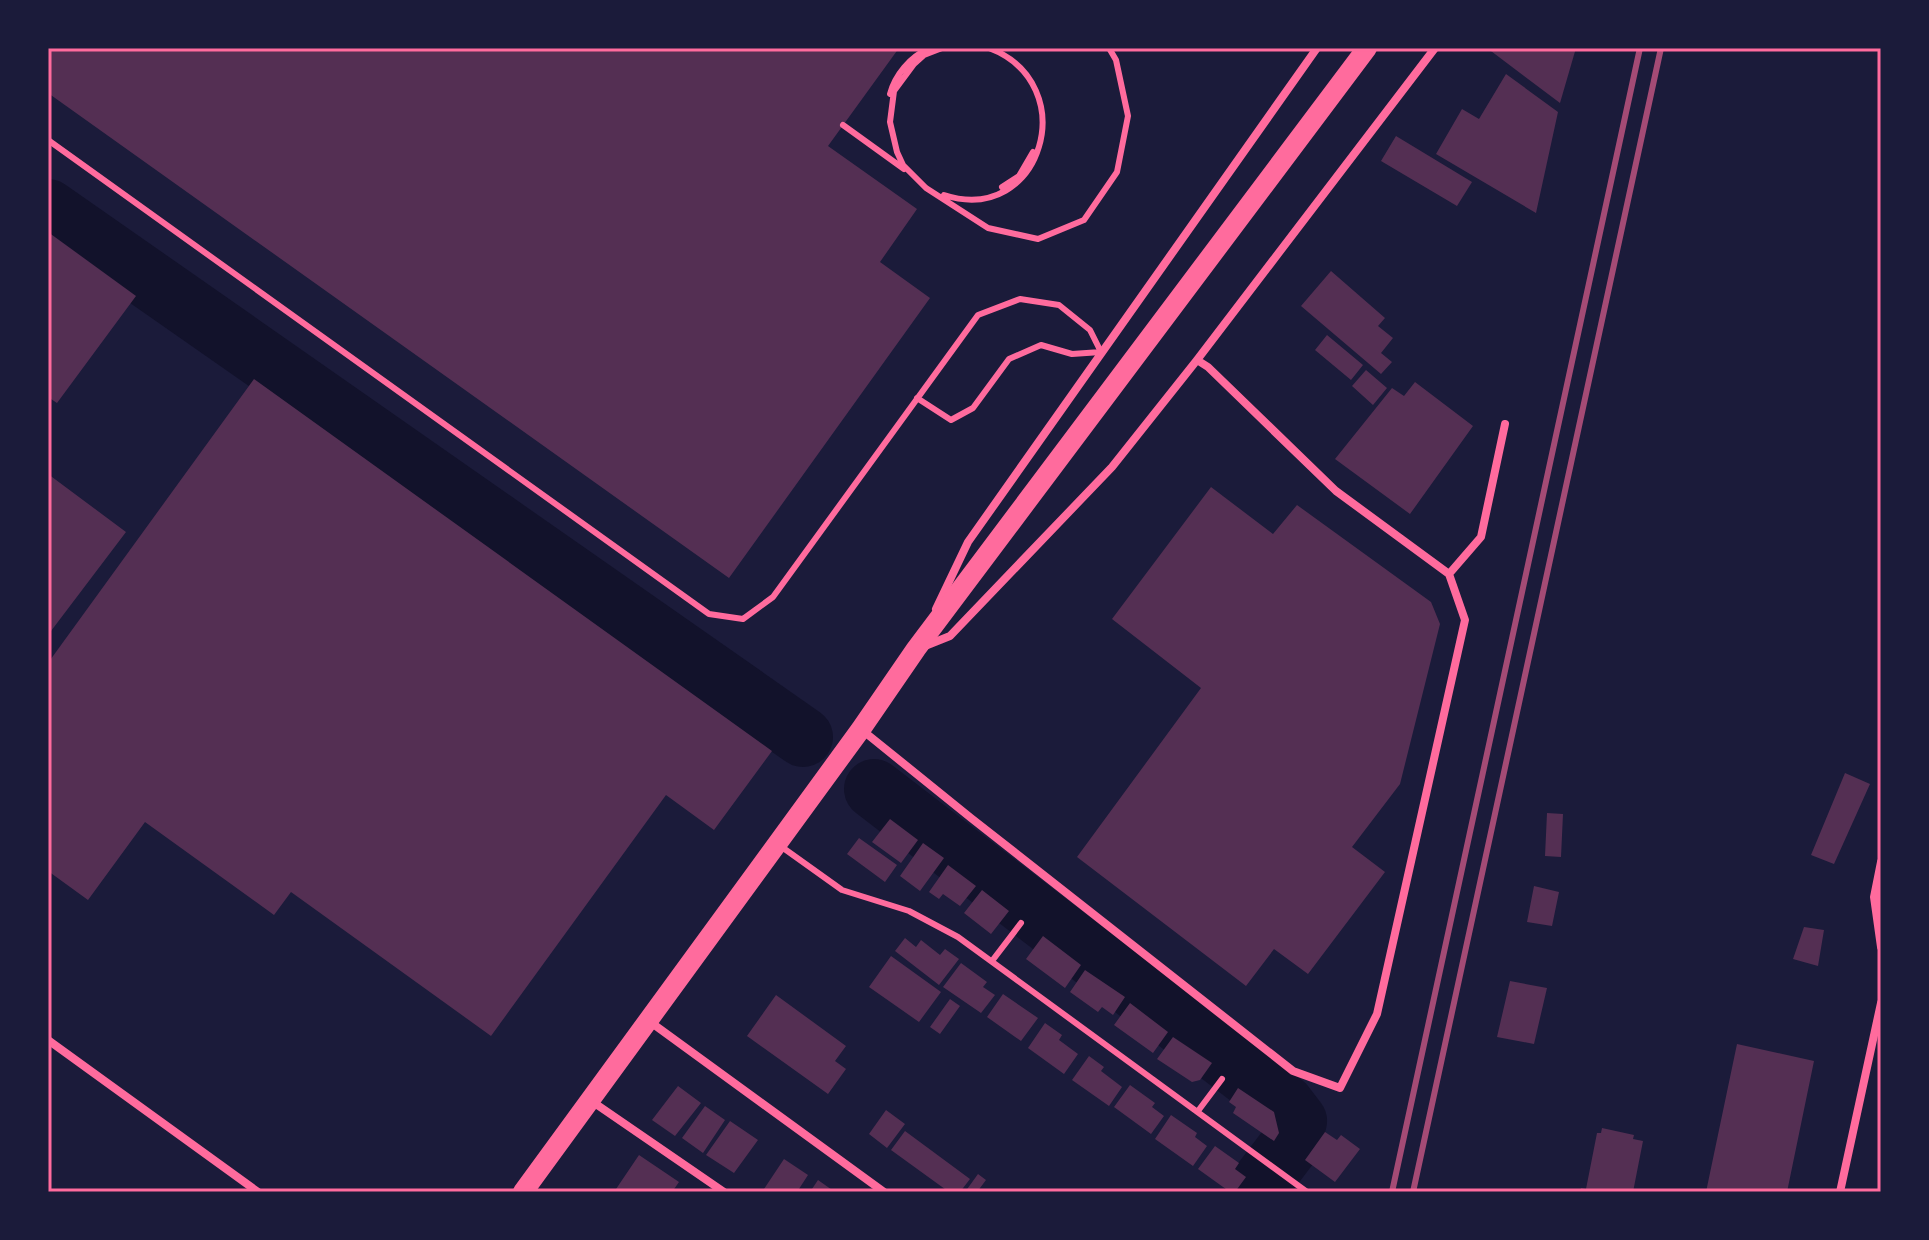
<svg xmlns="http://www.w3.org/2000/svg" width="1929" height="1240" font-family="Karla,sans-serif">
  <rect width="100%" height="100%" fill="#1b1b3a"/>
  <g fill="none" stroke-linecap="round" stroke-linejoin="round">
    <!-- river -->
    <path stroke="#12122b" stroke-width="60" d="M48 209 803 737
      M874 789 1284 1104 1297 1121 1292 1142 1254 1192"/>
  </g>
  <!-- building -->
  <path fill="#542f53" d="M48 48H899L828 146 917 209 880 262 930 298 729 578 48 93Z
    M1487 48H1576L1560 103Z
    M1506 74 1558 112 1536 213 1436 154 1462 109 1479 119Z
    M1396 136 1472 182 1457 206 1381 161Z
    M48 232 136 296 57 403 48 397Z
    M1331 271 1385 318 1378 326 1393 338 1381 353 1392 362 1381 374 1301 306Z
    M1327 335 1363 365 1351 380 1315 350Z
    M1366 370 1387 388 1373 405 1352 386Z
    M254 379 772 751 714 830 666 795 491 1036 291 892 274 915 145 822 88 900 48 871V663Z
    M1415 382 1473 426 1410 514 1335 459 1392 388 1404 396Z
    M48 474 126 532 48 635Z
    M1211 487 1273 534 1297 505 1431 602 1440 624 1400 784 1352 847 1385 872 1308 974 1274 949 1246 986 1077 857 1201 688 1112 619Z
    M1845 773 1870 784 1834 864 1811 855Z
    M1547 813 1563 814 1561 857 1545 856Z
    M890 819 918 840 901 863 872 842Z
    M859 838 897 865 885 882 847 854Z
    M923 843 944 858 920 891 900 876Z
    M948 865 976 886 960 906 943 894 939 899 929 892Z
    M1534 886 1559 892 1552 926 1527 922Z
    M982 890 1009 911 991 934 964 913Z
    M1804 927 1824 930 1818 966 1793 959Z
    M1043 936 1081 965 1065 988 1026 959Z
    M905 938 916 947 921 940 940 955 945 949 959 959 939 985 895 951Z
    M891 956 941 992 919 1022 869 987Z
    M961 963 987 982 983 987 995 995 981 1013 943 987Z
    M1085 970 1125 997 1113 1015 1102 1007 1098 1012 1070 992Z
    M1510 981 1547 988 1534 1044 1497 1037Z
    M1003 994 1038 1018 1021 1041 987 1017Z
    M776 995 846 1046 835 1061 846 1069 828 1094 747 1036Z
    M950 999 960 1006 940 1034 930 1027Z
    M1130 1003 1168 1032 1153 1053 1114 1025Z
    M1045 1023 1062 1035 1059 1040 1078 1054 1064 1074 1028 1048Z
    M1173 1037 1212 1063 1200 1080 1192 1082 1157 1059Z
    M1737 1044 1814 1061 1787 1192H1706Z
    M1089 1056 1104 1067 1101 1071 1122 1087 1109 1106 1072 1080Z
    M1130 1085 1155 1103 1152 1107 1164 1116 1151 1134 1114 1107Z
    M678 1086 701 1103 675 1136 652 1120Z
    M1238 1088 1274 1112 1279 1133 1274 1141 1233 1113 1236 1107 1229 1102Z
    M705 1106 725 1120 703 1153 682 1138Z
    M886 1110 905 1124 887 1148 869 1134Z
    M1171 1115 1197 1133 1195 1137 1207 1146 1193 1166 1155 1139Z
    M730 1121 758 1140 734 1173 706 1155Z
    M1602 1128 1634 1135 1633 1139 1643 1141 1633 1192H1580L1581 1188 1586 1189 1597 1133H1601Z
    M905 1131 970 1179 960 1192H949L891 1150Z
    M1325 1132 1337 1140 1341 1135 1360 1149 1335 1182 1305 1160Z
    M1215 1146 1239 1163 1235 1169 1246 1177 1235 1192H1230L1198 1169Z
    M639 1155 679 1182 672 1192H614Z
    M784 1159 808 1175 797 1192H762Z
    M978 1174 986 1180 977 1192H965Z
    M818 1180 835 1192H810Z"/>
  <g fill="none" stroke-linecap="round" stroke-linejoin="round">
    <!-- service -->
    <path stroke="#ff6b9d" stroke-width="6" d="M942 48 924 55 914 64 894 91 890 122 897 152 903 165 926 188 988 228 1038 239 1084 220 1117 172 1128 116 1116 60 1109 48
      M890 94C895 75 910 57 928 49
      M843 125 904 169
      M48 140 709 614 743 619 773 597 978 315 1020 299 1059 305 1090 330 1101 352 1072 354 1041 345 1009 359 973 408 951 420 917 398
      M1002 187 1019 176 1033 152
      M944 195C1042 227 1084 84 989 48
      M779 845 842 890 909 911 958 937 1307 1192
      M992 961 1021 923
      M1198 1111 1222 1079"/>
    <!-- minor -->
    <path stroke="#ff6b9d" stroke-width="8" d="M1449 574 1481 537 1505 424
      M936 609 968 542 1317 48
      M925 646 950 636 1112 467 1197 360 1435 48
      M862 730 971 818 1293 1071 1340 1088 1377 1014 1465 620 1449 574 1336 491 1208 367 1197 360
      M1881 862 1874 897 1881 947
      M649 1021 884 1192
      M48 1040 258 1192
      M590 1100 724 1192
      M1840 1192 1881 1003"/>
    <!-- primary -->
    <path stroke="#ff6b9d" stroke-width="20" d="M523 1192 861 729 916 649 1367 48"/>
    <!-- rail -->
    <path stroke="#a44b75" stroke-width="6" d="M1392 1192 1640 48
      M1413 1192 1661 48"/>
  </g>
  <!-- border -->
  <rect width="1929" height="1240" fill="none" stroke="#1b1b3a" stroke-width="100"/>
  <rect x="50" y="50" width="1829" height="1140" fill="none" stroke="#ff6b9d" stroke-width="3"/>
</svg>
